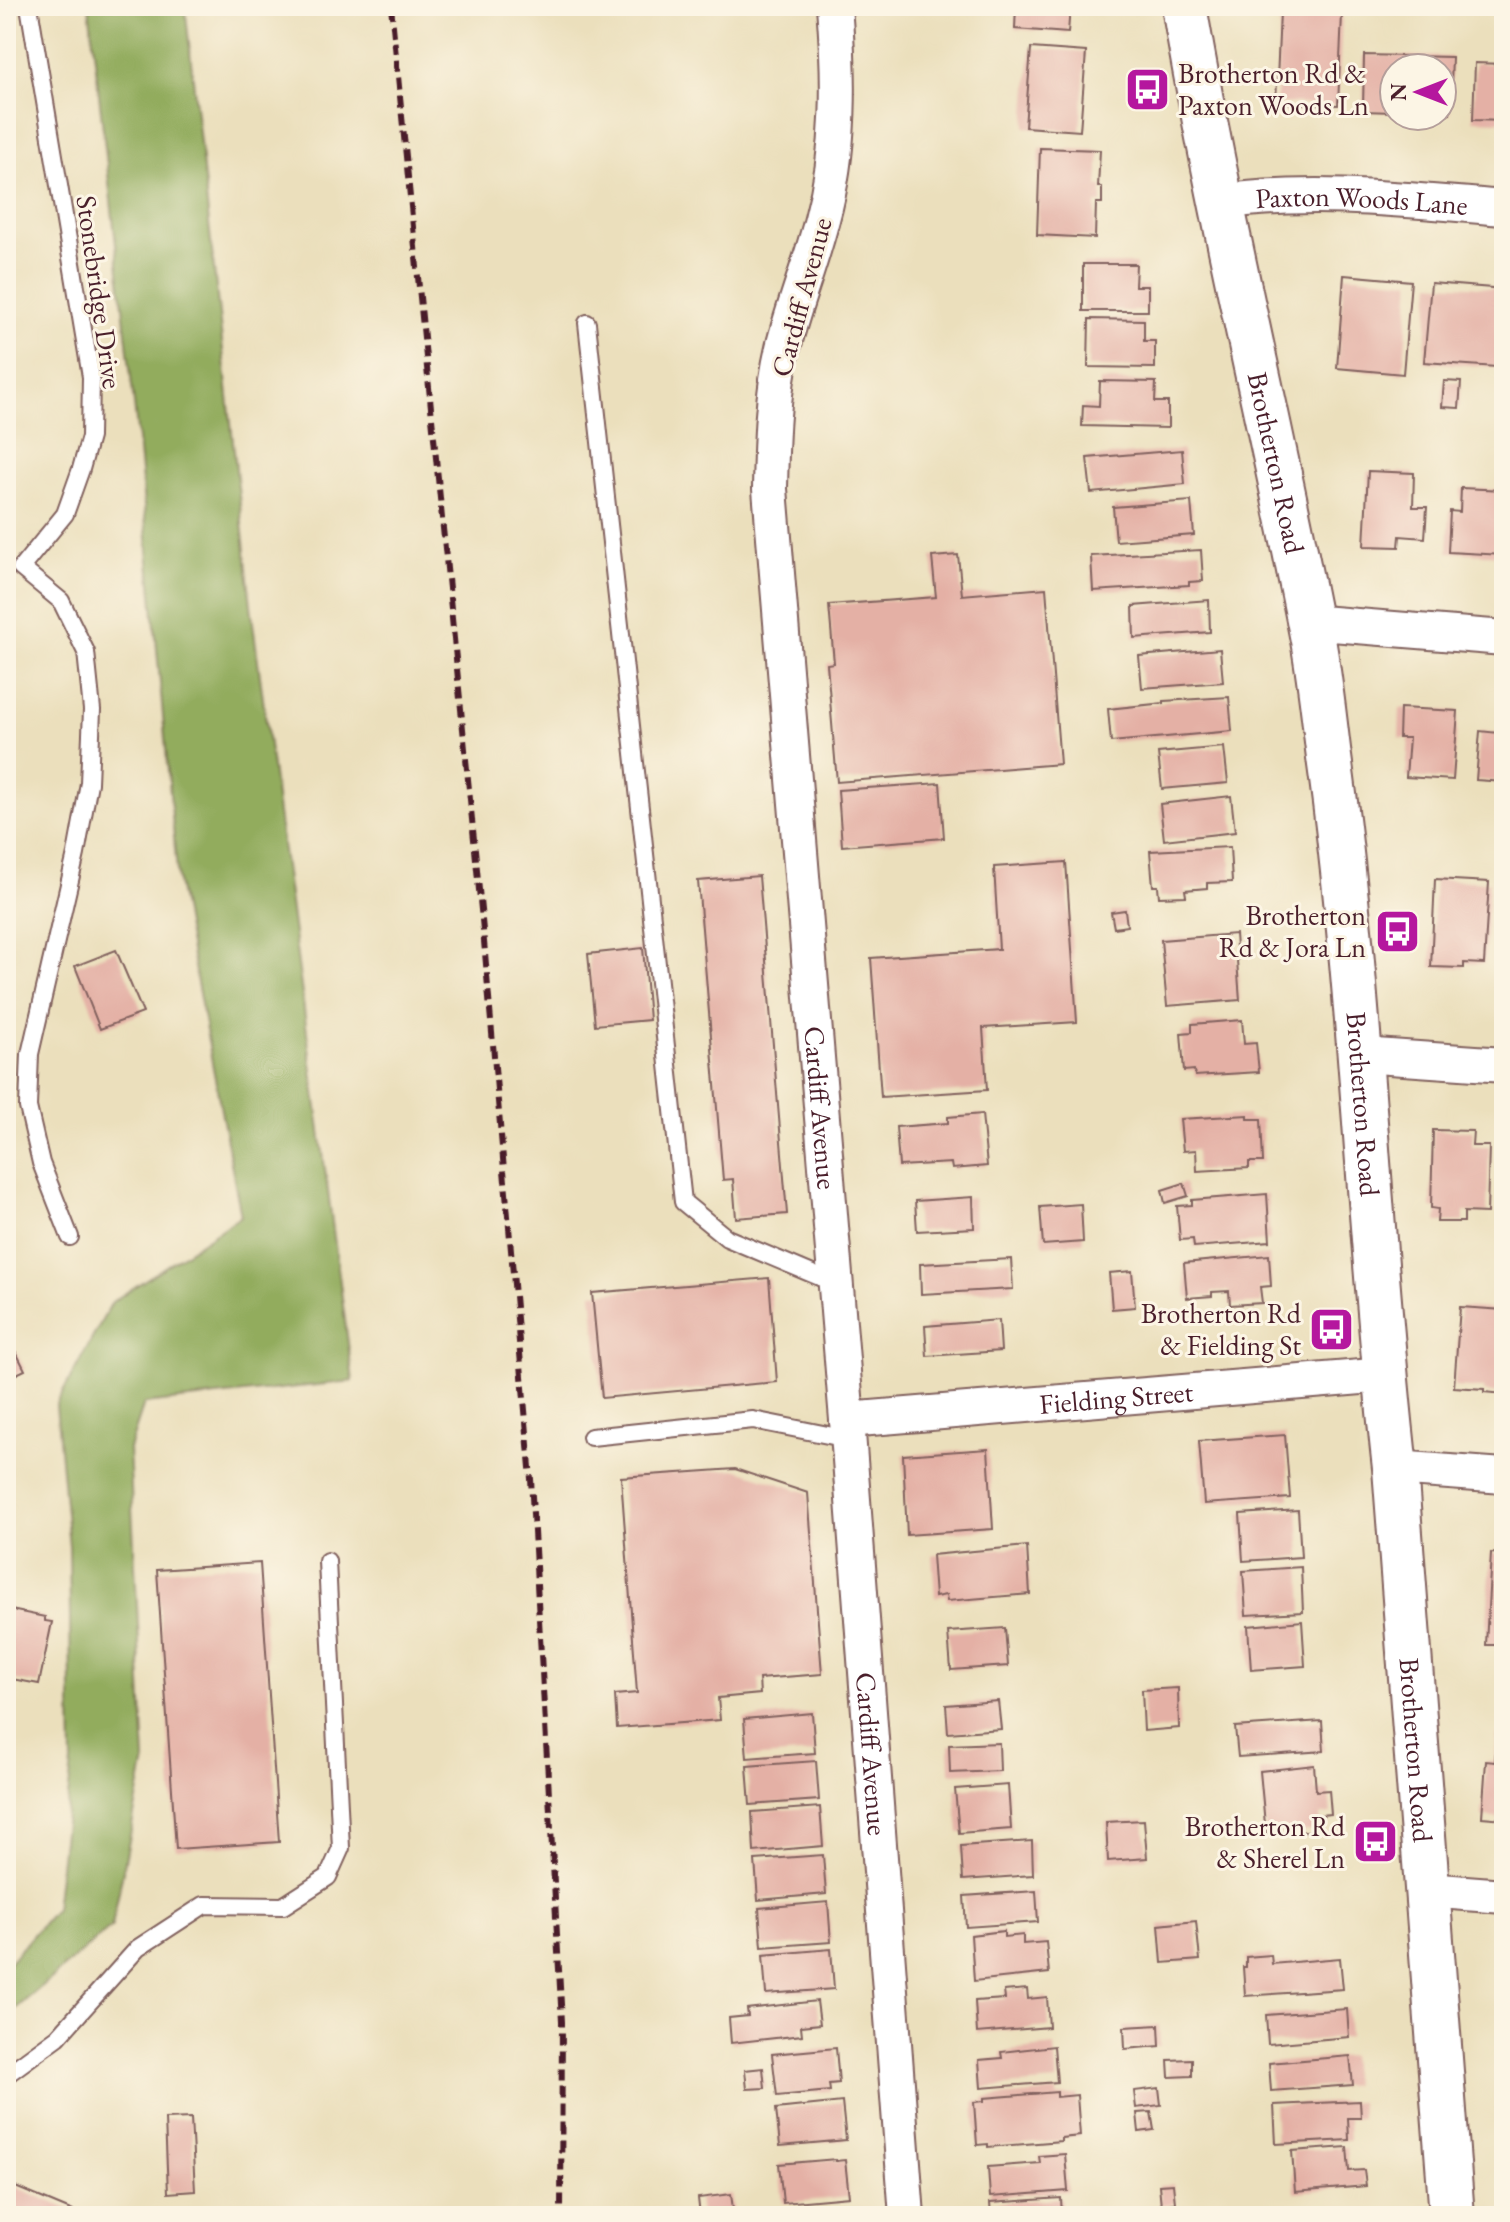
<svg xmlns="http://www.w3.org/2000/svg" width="1510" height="2222" font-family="'EB Garamond',serif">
  <rect width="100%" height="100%" fill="#fcf5e5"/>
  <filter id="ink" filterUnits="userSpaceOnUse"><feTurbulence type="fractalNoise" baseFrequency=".0125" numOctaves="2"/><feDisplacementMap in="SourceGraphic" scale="16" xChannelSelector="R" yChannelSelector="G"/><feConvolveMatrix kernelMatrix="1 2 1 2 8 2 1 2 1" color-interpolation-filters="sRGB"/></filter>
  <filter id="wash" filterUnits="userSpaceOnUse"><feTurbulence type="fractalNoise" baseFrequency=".006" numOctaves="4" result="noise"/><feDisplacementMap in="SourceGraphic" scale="32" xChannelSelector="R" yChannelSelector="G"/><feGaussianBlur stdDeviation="1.8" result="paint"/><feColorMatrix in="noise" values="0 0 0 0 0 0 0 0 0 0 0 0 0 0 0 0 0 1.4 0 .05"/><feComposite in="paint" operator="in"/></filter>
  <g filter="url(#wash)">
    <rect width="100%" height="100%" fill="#ebdfbc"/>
    <!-- forest -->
    <path fill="#92ac5d" stroke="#6e6644" stroke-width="2" d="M89 6H185L253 623 353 1381 144 1404 129 1449 145 1760 112 1926 6 2017V1966L55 1909 72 1763 69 1547 56 1405 112 1302 241 1216 178 882 138 439Z"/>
    <g id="blocks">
      <!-- building -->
      <path fill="#e4b0a5" d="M1016 6H1070L1068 33 1015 29Z
        M1280 12 1342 14 1338 105 1276 103Z
        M1031 48 1086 52 1080 131 1025 127Z
        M1364 55 1452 57 1450 114H1442V68H1394V112L1363 111Z
        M1475 63 1504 64V121L1473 120Z
        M1040 148 1100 150 1098 187H1102V203H1096L1095 238 1037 235Z
        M1083 264H1136L1135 286H1148V311H1083Z
        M1344 275 1411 281 1403 374 1337 368Z
        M1431 283 1504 289 1497 367 1424 362Z
        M1089 319 1144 320V341H1155V368L1088 367Z
        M1100 381 1156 382 1155 402H1168V428L1082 426 1083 405 1099 406Z
        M1444 381 1461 382 1459 408 1442 407Z
        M1182 450 1185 484 1091 493 1087 458Z
        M1368 471 1414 473 1413 507H1427L1425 538 1400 536 1399 547 1364 546Z
        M1461 488 1504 490V555L1448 552 1450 511 1460 512Z
        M1191 501 1194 535 1116 541 1113 507Z
        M1201 550 1203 581 1189 582V585L1093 591 1091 556Z
        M958 555 962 595 1046 588 1060 764 837 782 827 664 834 663 829 605 936 597 932 557Z
        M1209 600 1210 632 1134 638 1133 606Z
        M1220 649 1223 682 1142 688 1139 656Z
        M1229 697 1232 731 1111 742 1108 709 1164 703V701Z
        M1400 708 1458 711 1453 780 1406 777 1409 738H1399Z
        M1500 719H1504V782L1476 780 1480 731 1498 733Z
        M1224 747 1228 783 1162 789 1158 753Z
        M940 783 944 838 842 846 838 790Z
        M1231 796 1235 832 1164 840 1160 804Z
        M1230 847 1232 882 1207 883V888L1185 890 1186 896 1159 897 1158 886H1153L1150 851Z
        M1066 862 1077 1022 983 1028 987 1090 881 1097 871 958 999 949 994 867Z
        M759 876 787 1214 736 1218 733 1179 723 1180 698 881Z
        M1435 879 1489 882 1484 964 1464 963V968L1431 967Z
        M1125 910 1127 926 1114 928 1111 912Z
        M1235 934 1240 1000 1167 1006 1161 940Z
        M643 948 649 1020 595 1025 588 954Z
        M116 950 143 1013 100 1029 75 966Z
        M1242 1020 1244 1044 1256 1043 1259 1072 1195 1076 1194 1070 1184 1071 1181 1033 1192 1032V1024Z
        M982 1114 987 1166 952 1169 951 1163 899 1166 896 1127 948 1123V1117Z
        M1248 1115V1119H1261L1263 1162H1249V1168L1197 1171 1196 1150 1183 1151 1180 1119Z
        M1433 1130 1473 1131 1472 1146H1489L1487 1213 1464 1212V1222H1437L1438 1209 1431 1208Z
        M1184 1183 1188 1196 1165 1203 1162 1190Z
        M1267 1194 1270 1241 1194 1247 1193 1239 1180 1240 1177 1206 1192 1205V1200Z
        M973 1197 974 1228 917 1231 915 1201Z
        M1081 1204 1083 1242 1043 1245 1040 1207Z
        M1269 1255 1271 1286 1260 1287 1262 1303 1230 1305 1229 1291 1212 1292V1296L1187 1298 1184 1263Z
        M1011 1259 1013 1289 921 1294 920 1264Z
        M1132 1271 1135 1307 1112 1309 1109 1273Z
        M769 1278 777 1382 602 1398 592 1293Z
        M1460 1307 1504 1310V1394L1484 1392V1389L1454 1387Z
        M999 1320 1001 1351 927 1356 925 1326Z
        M6 1345 10 1355 16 1352 25 1370 6 1379Z
        M1285 1435 1290 1498 1204 1504 1199 1441Z
        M988 1449 993 1529 907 1535 903 1455Z
        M735 1469 808 1493 822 1674 759 1679 760 1694 718 1698 720 1720 617 1728 615 1695 637 1693 621 1477Z
        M1298 1510 1301 1557 1243 1561 1240 1514Z
        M1027 1546 1030 1594 947 1601 946 1595 935 1597 932 1555Z
        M1491 1553 1504 1554V1645H1486Z
        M260 1563 279 1842 176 1849 157 1570Z
        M1301 1567 1303 1612 1246 1615 1243 1571Z
        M6 1609 45 1617V1621L52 1622 39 1684 6 1678Z
        M1302 1621 1305 1666 1251 1670 1248 1626Z
        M1005 1628 1008 1666 951 1670 948 1632Z
        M1178 1688 1179 1728 1144 1731 1142 1690Z
        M998 1701 1001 1729 948 1733 946 1705Z
        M812 1713 815 1753 747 1758 744 1719Z
        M1322 1721 1324 1751 1238 1757 1235 1727Z
        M1497 1735 1504 1736V1819L1482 1817 1486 1761 1495 1762Z
        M999 1743 1000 1771 950 1773 949 1745Z
        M816 1761 819 1800 750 1805 747 1766Z
        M1314 1765 1316 1791 1329 1790 1331 1814 1320 1815 1321 1830 1266 1835 1260 1771Z
        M1008 1785 1011 1829 959 1833 955 1789Z
        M820 1807 823 1846 754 1852 752 1812Z
        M1144 1820 1147 1858 1108 1861 1106 1822Z
        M1032 1841 1033 1875 963 1880 961 1846Z
        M823 1855 826 1894 758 1900 755 1860Z
        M1036 1891 1038 1922 966 1927 964 1896Z
        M828 1902 831 1942 762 1947 759 1908Z
        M1196 1921 1200 1960 1162 1963 1159 1925Z
        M1004 1931V1937L1023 1935V1944L1046 1942 1049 1973 974 1981 971 1935Z
        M831 1949 834 1989 766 1994 763 1955Z
        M1271 1955 1272 1964 1340 1958 1343 1989 1245 1996 1243 1967H1246V1957Z
        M1027 1989 1028 1999 1047 1997 1049 2027 977 2033 975 2001 1005 1999 1004 1991Z
        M817 2001 820 2024 801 2026 802 2035 731 2043 729 2018 748 2016 747 2009Z
        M1347 2009 1349 2037 1268 2044 1266 2015Z
        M1159 2025 1160 2046 1125 2049 1124 2027Z
        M1054 2046 1057 2082 981 2088 979 2060 1002 2058 1001 2052Z
        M836 2048 839 2083 829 2084 830 2091 777 2096 772 2054Z
        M1350 2056 1353 2085 1271 2091 1269 2063Z
        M1192 2059V2076L1169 2077 1168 2060Z
        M763 2068 765 2088 747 2089 745 2070Z
        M1159 2088 1161 2105 1136 2108 1134 2091Z
        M1057 2092V2097L1077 2095 1080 2136 1061 2138V2141L988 2147V2144L977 2145 974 2102 984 2101V2098Z
        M1360 2101 1361 2118H1348L1349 2140 1276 2144 1274 2105Z
        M842 2102 846 2140 780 2146 776 2109Z
        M1151 2112 1154 2130 1139 2132 1137 2113Z
        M191 2118 195 2191 168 2193 165 2119Z
        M1347 2147 1349 2171 1364 2170 1366 2186 1295 2192 1292 2151Z
        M1065 2154 1068 2191 990 2197 988 2167 1040 2163 1039 2156Z
        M836 2159V2161L845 2160 849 2197 783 2203 779 2164Z
        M1173 2184 1175 2203 1161 2205 1159 2185Z
        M13 2186 85 2216H6V2202Z
        M731 2194 734 2216H700L698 2198Z
        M1061 2198 1062 2216H991L990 2203Z
        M1369 2210 1370 2216H1322V2214Z"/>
    </g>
  </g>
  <g filter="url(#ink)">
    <use href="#blocks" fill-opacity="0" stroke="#82625e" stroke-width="2"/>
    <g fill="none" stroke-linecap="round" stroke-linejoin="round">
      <defs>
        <path id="lane" d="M587 323 683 1202 727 1238 836 1284
          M21 568 61 601 86 652 92 710 89 783 76 854 30 1054 28 1107 41 1163 70 1237
          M21 568 65 514 81 469 90 437 91 377 29 6
          M591 1437 753 1420 848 1439
          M6 2075 58 2037 138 1948 204 1905 283 1906 328 1877 341 1848 327 1561"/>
        <g id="street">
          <path id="s1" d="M834 6C840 77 841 150 822 219 811 263 794 304 783 348 772 394 771 442 770 489L847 1420 907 2216"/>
          <path id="s2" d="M1220 202C1318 189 1407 200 1504 208"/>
          <path d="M1308 622 1504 638"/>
          <path d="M1361 1055 1504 1065"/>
          <path id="s3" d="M847 1420 1385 1375"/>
          <path d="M1395 1468 1504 1476"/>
          <path d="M1427 1890 1504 1896"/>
        </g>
        <g id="secondary">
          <path id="s4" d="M1184 6C1220 219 1272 428 1313 640 1320 678 1324 718 1329 757 1362 993 1368 1231 1395 1468L1452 2216"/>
        </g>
      </defs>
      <!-- lane casing -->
      <use href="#lane" stroke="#82625e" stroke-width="20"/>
      <!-- street casing -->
      <use href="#street" stroke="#82625e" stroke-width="38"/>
      <!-- secondary casing -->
      <use href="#secondary" stroke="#82625e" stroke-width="48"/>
      <!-- lane -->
      <use href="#lane" stroke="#fff" stroke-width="16"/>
      <!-- street -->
      <use href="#street" stroke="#fff" stroke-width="34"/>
      <!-- secondary -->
      <use href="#secondary" stroke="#fff" stroke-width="44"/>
      <!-- rail -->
      <path stroke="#4a1f2b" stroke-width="6" stroke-dasharray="12 6" stroke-linecap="butt" d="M391 6 483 930 531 1479 562 2022 561 2216"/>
    </g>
  </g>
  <!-- icons -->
  <defs>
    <symbol id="bus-square" viewBox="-11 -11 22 22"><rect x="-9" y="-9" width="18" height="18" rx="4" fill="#b5179e" stroke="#fcf5e5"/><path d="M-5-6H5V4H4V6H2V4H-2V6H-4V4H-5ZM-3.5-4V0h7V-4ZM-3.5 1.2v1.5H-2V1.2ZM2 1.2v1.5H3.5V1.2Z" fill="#fff"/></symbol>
  </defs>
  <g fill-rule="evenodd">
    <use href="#bus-square" x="1122" y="64" width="51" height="51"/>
    <use href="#bus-square" x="1372" y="906" width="51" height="51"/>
    <use href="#bus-square" x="1306" y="1304" width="51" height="51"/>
    <use href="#bus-square" x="1350" y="1816" width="51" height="51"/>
  </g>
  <g text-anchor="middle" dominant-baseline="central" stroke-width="6" stroke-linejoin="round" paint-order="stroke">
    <!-- poi labels -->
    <g font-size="28" fill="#4a1f2b" stroke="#fcf5e5" text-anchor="end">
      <text x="1178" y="73" text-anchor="start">Brotherton Rd &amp;<tspan x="1178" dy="32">Paxton Woods Ln</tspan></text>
      <text x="1366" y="915">Brotherton<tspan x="1366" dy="32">Rd &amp; Jora Ln</tspan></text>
      <text x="1301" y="1313">Brotherton Rd<tspan x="1301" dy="32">&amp; Fielding St</tspan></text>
      <text x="1345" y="1826">Brotherton Rd<tspan x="1345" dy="32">&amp; Sherel Ln</tspan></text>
    </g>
    <!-- street labels -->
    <g font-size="28" fill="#4a1f2b" stroke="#fcf5e5">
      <text stroke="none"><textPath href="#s2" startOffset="142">Paxton Woods Lane</textPath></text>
      <text transform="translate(100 292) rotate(82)">Stonebridge Drive</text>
      <text transform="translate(801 297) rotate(-75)">Cardiff Avenue</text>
      <text stroke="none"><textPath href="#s4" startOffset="466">Brotherton Road</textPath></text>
      <text stroke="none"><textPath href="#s4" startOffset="1114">Brotherton Road</textPath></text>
      <text stroke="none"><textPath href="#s1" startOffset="1112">Cardiff Avenue</textPath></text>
      <text stroke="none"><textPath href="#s3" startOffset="270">Fielding Street</textPath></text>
      <text stroke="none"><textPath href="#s4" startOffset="1762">Brotherton Road</textPath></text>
      <text stroke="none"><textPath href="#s1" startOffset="1760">Cardiff Avenue</textPath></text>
    </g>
  </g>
  <!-- margin -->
  <rect width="1510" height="2222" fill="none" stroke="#fcf5e5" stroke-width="32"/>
  <!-- north arrow -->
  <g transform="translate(1418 92) rotate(270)"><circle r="38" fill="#fcf5e5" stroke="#b59f9b" stroke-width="2"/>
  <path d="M0-6L14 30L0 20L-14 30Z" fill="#b5179e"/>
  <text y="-12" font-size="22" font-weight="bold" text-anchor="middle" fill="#4a1f2b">N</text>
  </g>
</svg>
